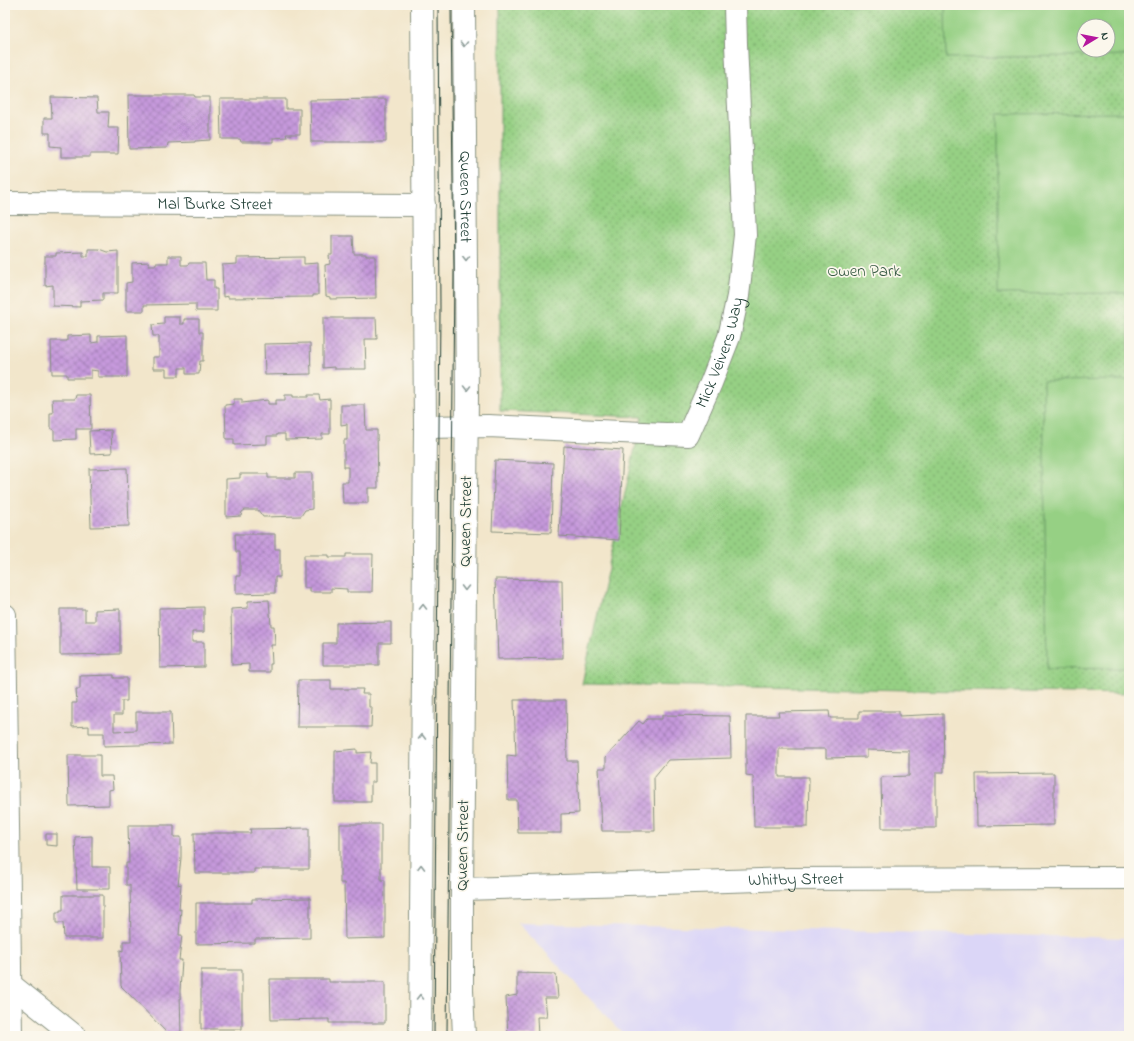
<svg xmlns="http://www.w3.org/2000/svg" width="1134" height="1041" font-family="'Indie Flower',sans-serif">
  <defs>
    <pattern id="green-dots" width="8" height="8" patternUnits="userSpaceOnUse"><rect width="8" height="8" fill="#96d084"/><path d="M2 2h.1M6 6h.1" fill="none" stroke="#7aaa6d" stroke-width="1.8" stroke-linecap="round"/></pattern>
    <pattern id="building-cross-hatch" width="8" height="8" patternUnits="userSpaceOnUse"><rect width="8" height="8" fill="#c699dc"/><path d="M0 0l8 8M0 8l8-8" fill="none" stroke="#a07eb3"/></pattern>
  </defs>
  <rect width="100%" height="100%" fill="#fbf7ec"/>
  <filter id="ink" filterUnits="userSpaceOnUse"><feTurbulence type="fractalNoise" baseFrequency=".025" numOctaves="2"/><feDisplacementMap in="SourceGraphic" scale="8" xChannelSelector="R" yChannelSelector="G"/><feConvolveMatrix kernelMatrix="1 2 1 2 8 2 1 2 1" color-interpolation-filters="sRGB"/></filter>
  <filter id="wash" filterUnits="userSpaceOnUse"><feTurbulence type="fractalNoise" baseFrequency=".012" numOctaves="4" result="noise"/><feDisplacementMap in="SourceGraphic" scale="16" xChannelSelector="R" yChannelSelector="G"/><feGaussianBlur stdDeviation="0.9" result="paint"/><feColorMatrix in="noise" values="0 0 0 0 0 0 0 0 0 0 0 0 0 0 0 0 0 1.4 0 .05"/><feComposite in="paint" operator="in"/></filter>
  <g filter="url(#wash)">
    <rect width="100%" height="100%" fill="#f2e6cb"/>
    <!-- built -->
    <path fill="#dbd6f7" d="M518 923 1129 938V1036H625Z"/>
    <!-- green -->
    <path fill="url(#green-dots)" stroke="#5a865c" fill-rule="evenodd" d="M500 5H1129V694L582 684 642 417 500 411ZM1084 26H1108V50H1084Z"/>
    <!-- pitch -->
    <path fill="#96d084" stroke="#5a865c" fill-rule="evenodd" d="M945 5H1129V55L946 58ZM1084 26H1108V50H1084Z
      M1129 113V293L998 294V114Z
      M1129 380V668L1047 669 1043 381Z"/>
    <g id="blocks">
      <!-- building -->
      <path fill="url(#building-cross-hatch)" d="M128 95H194L195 97H210V140L195 141V142L168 143 167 148 129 149Z
        M51 97 97 98 98 112H109L108 128H119L118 154H90V157H61V147L50 146V133H44V118H52Z
        M220 99H286V109H300V134H286L287 137 273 138V142H241L240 139H221Z
        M386 99V142H311L310 100Z
        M332 236H353L354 254H366V256H375L376 298 330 299V297L326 296 325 265 330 264 329 255H332Z
        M88 249H99L107 252 118 251V293H103V300L80 301V307L53 306V285L45 286V256H56V253L83 252V256H88Z
        M168 256H181V265H188L189 263H205L206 280H214V289H217V311H196V304L144 305V311H126V283L132 282V263L149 262V265H156V263H168Z
        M304 257V264L318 263V295H313V297L228 298V296L223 297 222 265 237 264V258Z
        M164 317H180V324H184V319H199V332H203V361H200L199 374H186V368H179V376H166V369H153V357H159V336H153L152 325 164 324Z
        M323 318H376L377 339H365L366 369H334V367L323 368Z
        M91 335V343L98 342V336L127 335V377H98V371L91 370V378H67V374H52L51 341H67V336Z
        M310 343 311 374 265 375 264 344Z
        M76 395H90L91 429H76V439L54 440V430L50 428V413H53L52 399H75Z
        M285 395H293V397H308V395H319L320 400 330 399V434H322V439L285 440V434H277V436H267V444L234 445V439H226L225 405 234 404V399H242V403L268 400V404H276V400H285Z
        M341 405H365L366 430H377L378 488H368V503H343L342 482H348V467H344V440H347V424L341 425Z
        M111 430 112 453 90 454 89 431Z
        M564 446 623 450 619 540 559 536Z
        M495 460 553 463 551 533 492 531Z
        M127 468 129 526 91 527 89 469Z
        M295 473H312V509L305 510 301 516 263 517 258 510H245L242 512 241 516 226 517V479L240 478V474H268V478H295Z
        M235 534H275V549H280V577H275V593L236 594V576H240V552H236Z
        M346 554H373L372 592H347V589L331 588V592H310V588H304V555H329V557H346Z
        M495 579 562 580 563 658 498 659Z
        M269 600 271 626H274L275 645H271L272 664H270V672H249V664L232 665 231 609 248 608V601Z
        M204 607V632H192V642H204V667L160 668 159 608Z
        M60 609H85V621H95V610L120 609V654L60 655Z
        M391 622V643H379V665H323V643H336V623Z
        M114 675V678H127V701H122V715H114V731L136 730V712H171L172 744 104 746V733H89V726L72 727V703H77L76 689H80V676Z
        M298 680H331V689H363L362 694H369V707H372L371 727H297Z
        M514 700H566L567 761H577L579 813 561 814V833H518L517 800H508L507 755 516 756Z
        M829 711 830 718H859V711H899V716L943 714 944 772H936V828H882L881 777 909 776V751L867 750V757L826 758V749H779V777H809L808 827H754L753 776 746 775V716H779L778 712Z
        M662 715 730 716 731 758 668 760 654 777 655 831H602L599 768H606V757L639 721 643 724 647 719H662Z
        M357 749V753L371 752 370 763H375V782H371V802H335V751Z
        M68 755H100V776H112L113 789 109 790V805L69 806Z
        M1054 773V825L977 826 976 774Z
        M340 824H381V880H385V938L345 939 344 883H340Z
        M128 825H174V837H181V858L178 885 181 884 179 910 181 909 179 935H182L179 960H182L180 991 181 1036H170L121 986 120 950 123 951V941H131L130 885H126V863H129Z
        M309 828V869H254V873H195L194 833H251L250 829Z
        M46 834H57V846L46 845Z
        M92 836V867H110V889H77L75 837Z
        M63 895H103V938H64L63 923H56V912H60V910H63Z
        M310 898V938L255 939V943L196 944V903H252V899Z
        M201 970H242V1029H201Z
        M517 973 556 974 558 998H545L547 1017H537L538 1036H508L506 997 517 995Z
        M270 979H329V982H385V1023H329V1019L271 1020Z"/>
    </g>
  </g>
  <g filter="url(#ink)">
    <use href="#blocks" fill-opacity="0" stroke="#889280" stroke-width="1"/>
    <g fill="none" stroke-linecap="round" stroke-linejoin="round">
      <defs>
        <g id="minor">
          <path id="s1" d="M5 203 424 205"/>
          <path id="s2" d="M425 427 488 426 688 435 711 383 729 337 738 296 745 235 736 44 735 5"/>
          <path d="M5 615 11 1036"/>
          <path id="s3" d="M462 889 791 879 1129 878"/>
        </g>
        <g id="tertiary">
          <path id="s4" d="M464 5 467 396 462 889V990L464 1036"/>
          <path d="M420 1036 425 427 422 5"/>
        </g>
        <path id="primary" d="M10 984 75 1036"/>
      </defs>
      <!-- minor casing -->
      <use href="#minor" stroke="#889280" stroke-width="24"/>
      <!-- tertiary casing -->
      <use href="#tertiary" stroke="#889280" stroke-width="24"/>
      <!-- primary casing -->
      <use href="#primary" stroke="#889280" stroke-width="24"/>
      <!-- minor -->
      <use href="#minor" stroke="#fff" stroke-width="22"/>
      <!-- tertiary -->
      <use href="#tertiary" stroke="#fff" stroke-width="22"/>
      <!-- primary -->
      <use href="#primary" stroke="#fff" stroke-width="22"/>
      <!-- tram -->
      <path stroke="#1f3d34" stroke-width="1" d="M434 1036 440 308 438 5
        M447 1036 454 272 451 5"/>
    </g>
    <!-- one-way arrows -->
    <defs><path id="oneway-chevron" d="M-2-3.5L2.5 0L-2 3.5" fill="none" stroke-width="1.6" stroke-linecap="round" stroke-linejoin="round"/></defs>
    <g stroke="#8f9e9a">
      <use href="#oneway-chevron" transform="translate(464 44) rotate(90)"/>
      <use href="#oneway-chevron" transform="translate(466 258) rotate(90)"/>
      <use href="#oneway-chevron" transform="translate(467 388) rotate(90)"/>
      <use href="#oneway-chevron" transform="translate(465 588) rotate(91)"/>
      <use href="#oneway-chevron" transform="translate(423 607) rotate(-90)"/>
      <use href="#oneway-chevron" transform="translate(422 737) rotate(-89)"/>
      <use href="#oneway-chevron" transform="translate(421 867) rotate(-89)"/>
      <use href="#oneway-chevron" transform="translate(420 997) rotate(-90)"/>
    </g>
  </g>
  <g text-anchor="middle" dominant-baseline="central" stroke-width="3.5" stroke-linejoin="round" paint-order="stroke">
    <!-- street labels -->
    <g font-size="17" fill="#1f3d34" stroke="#fbf7ec">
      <text stroke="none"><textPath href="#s4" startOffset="192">Queen Street</textPath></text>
      <text stroke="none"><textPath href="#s1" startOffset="210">Mal Burke Street</textPath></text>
      <text stroke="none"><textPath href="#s2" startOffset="352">Mick Veivers Way</textPath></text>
      <text transform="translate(466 521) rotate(-89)">Queen Street</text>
      <text transform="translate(463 845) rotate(-89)">Queen Street</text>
      <text stroke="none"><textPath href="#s3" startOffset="334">Whitby Street</textPath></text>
    </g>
    <!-- park labels -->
    <g font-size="17" fill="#375a44" stroke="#fbf7ec">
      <text x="864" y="271">Owen Park</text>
    </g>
  </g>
  <!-- margin -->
  <rect width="1134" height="1041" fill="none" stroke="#fbf7ec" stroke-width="20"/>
  <!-- north arrow -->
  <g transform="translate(1096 38) rotate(80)"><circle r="19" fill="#fbf7ec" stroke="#a3ada2"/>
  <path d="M0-3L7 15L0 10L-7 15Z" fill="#b5179e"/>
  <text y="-6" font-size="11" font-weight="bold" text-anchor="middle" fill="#1f3d34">N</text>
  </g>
</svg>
